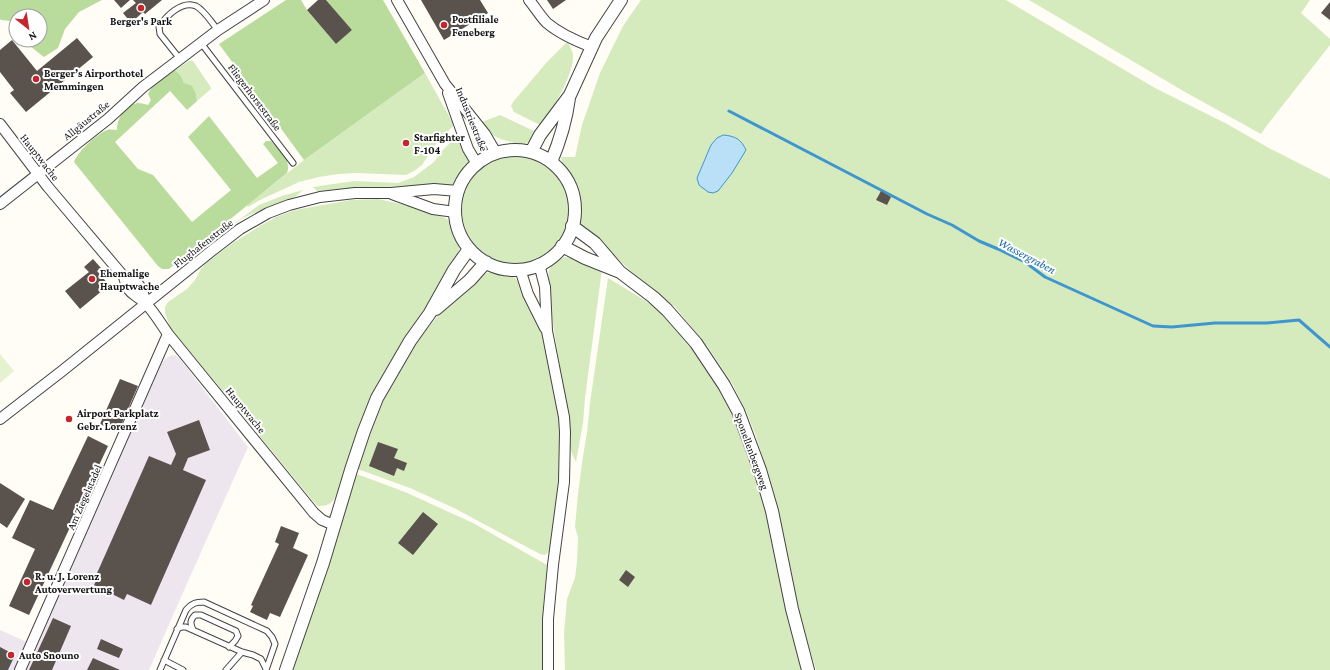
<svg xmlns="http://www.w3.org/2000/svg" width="1330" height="670" font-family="'Crimson Pro',serif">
  <rect width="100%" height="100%" fill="#fffdf5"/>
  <!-- industrial -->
  <path fill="#eee6ef" d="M172 355 176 356 180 359 248 447 185 588 149 670H25L162 363 166 358Z
    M0 630 27 642 15 670H0Z"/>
  <!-- green -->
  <path fill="#d5ebbd" d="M641 0H1006L1155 88 1227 124 1269 148 1330 179V670H816L804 631 786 551 777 506 756 436 746 411 733 385 708 347 675 307 634 274 580 223C582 209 581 191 573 178 568 170 562 166 561 157H575L582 125 600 73 623 26Z
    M1029 0H1310L1301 13 1330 39V45L1265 128 1261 134 1185 92Z
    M566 43H568C570 46 572 50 573 54 575 73 552 109 542 126L514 112 511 106 513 102 547 62Z
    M189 61H193L210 86 211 89 197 101 196 94 184 83 181 76 175 70Z
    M425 73 454 125 436 144 422 165 414 171 406 175 356 173 338 174 319 177 299 182 260 200 248 207 247 205 304 160Z
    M500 115 534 131 537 136 524 145C507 141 489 139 482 122Z
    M459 134 471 164 455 183 448 186 366 187 317 191 313 187 354 181 398 183 414 177 434 162 441 152Z
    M462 210a54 54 0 1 1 108 0a54 54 0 1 1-108 0Z
    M303 190 295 197 259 211 243 218 227 229 259 205 282 196Z
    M378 199 423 209 445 218 451 222 454 233 461 245 453 264 391 372 338 493C332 503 330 506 318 506L312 500 170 327 165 313V307L168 302 187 289 195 280 201 269 205 264 233 243 260 226 276 217 295 210 351 200Z
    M565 257 578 259 602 269 585 398 583 423 576 462 573 456 568 443 562 381 547 286 549 270 555 261Z
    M491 272C498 272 507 273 512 276 520 281 525 293 529 301 548 343 560 396 561 443 562 478 555 513 550 548L549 552 545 555 540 554 454 508 410 488 355 468 377 410 406 357 420 338 447 304 475 280 484 274Z
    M608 278 659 309 702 360 722 392 736 420 748 451 768 512 789 622 803 670H565L564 633 567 599 575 578 577 562 578 537 575 527 578 494 583 456 587 433 590 403Z
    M354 473 405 492 473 523 547 565 543 608V670H291Z"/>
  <!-- forest -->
  <path fill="#b9dc9c" d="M0 0H102L79 12 65 29 58 48 44 57 22 40H40V16H16V30L10 21 1 20 0 19Z
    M286 0H301L307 10 336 44 352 30 326 0H383L425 73 304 160 219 44Z
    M175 70 181 76 184 83 192 86 196 94 197 101 187 110 170 91 115 142 138 169 153 175 192 222 231 190 188 137 209 116 257 178 278 163 263 144 266 141H271C279 150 292 160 287 173L169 269H162L158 266 74 162C78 151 97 134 107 130 110 129 114 130 117 130 117 118 125 105 138 103 141 103 145 104 148 105L151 100 148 94C154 82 162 74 175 70Z"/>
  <!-- pitch -->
  <path fill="#e6f2cf" d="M0 354 14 371 0 383Z"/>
  <!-- water -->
  <path fill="#b9e0f7" stroke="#3f96cf" d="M723 135C735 136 741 139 746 150L732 173 718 191 713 193 708 192 699 185 697 178 711 145 717 138Z"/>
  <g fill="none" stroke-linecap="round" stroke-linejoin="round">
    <!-- stream -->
    <path stroke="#3f96cf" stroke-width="3" d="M729 111 927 214 952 225 979 241 998 249 1025 262 1045 277 1153 326 1172 327 1215 323H1267L1299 320 1330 347"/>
  </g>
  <!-- building -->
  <path fill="#5a524d" d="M114 0H130L121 8Z
    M133 0H162L145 14 143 12 131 23 123 13 136 3Z
    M318 0H326L352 30 336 44 307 10Z
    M421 0H480L488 13 444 40Z
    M547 0H566L553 9Z
    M1330 2V20L1321 13Z
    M77 38 93 57 26 112 10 93 14 90 0 72V50L12 40 37 71Z
    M881 191 891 197 887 205 876 200Z
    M93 259 101 268 97 271 109 285 80 309 65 291 89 272 84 267Z
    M120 379 138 386 118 432 100 424Z
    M199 420 210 450 188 458 183 470 206 480 151 605 127 594 124 600 94 585 96 581 94 580 149 456 171 465 176 454 167 432Z
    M88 436 108 446 29 615 9 606 35 549 12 538 30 500 53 510Z
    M378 442 398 449 394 458 407 463 404 471 397 468 394 476 369 466Z
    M0 483 25 499 7 528 0 523Z
    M423 512 438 524 413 555 398 543Z
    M281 526 299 533 293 548 308 555 280 617 270 613 267 620 250 612 253 606 251 605 279 544 275 542Z
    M626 570 635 577 628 587 619 580Z
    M53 618 71 626 52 670H29Z
    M101 639 123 649 119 658 97 649Z
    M0 647 15 655 8 670H0Z
    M93 658 120 670H87Z"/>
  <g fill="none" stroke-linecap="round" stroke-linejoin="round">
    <defs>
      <path id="service" d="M201 43 293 163
        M180 59 160 34 159 27C166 16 182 0 196 6 205 11 211 22 218 30
        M177 629 182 627H186L242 652 253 655 261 659 266 669
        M193 630C190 623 190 620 195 615H201L236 631 238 636 235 641 229 647
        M164 660 183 670
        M160 670 186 610C192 603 196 602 204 602L267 631 272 637 275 644 266 670
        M226 670 242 652"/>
      <path id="minor" d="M397 0 445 84 485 134 496 153
        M529 0C535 7 540 16 547 23 560 34 576 41 592 47
        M448 93 468 149 477 164
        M0 124 48 187 124 277C129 296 132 291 145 303 153 310 161 324 168 334L314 513 322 520 334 525
        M392 194 433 209 455 212
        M0 204 108 119 143 87 218 30 264 0
        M539 264 545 287 547 331 564 417 565 432 564 482 553 565 548 619V670
        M520 269 528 294 545 328
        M124 277C141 282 141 287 146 303
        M0 419 62 371 214 249 240 229 268 213 289 205 320 197 355 193H391L434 189 458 191
        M20 670 168 334"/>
      <path id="tertiary" d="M455 210a60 60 0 1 1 120 0a60 60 0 1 1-120 0Z
        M531 152 540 135 570 95 596 38 621 0
        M551 162C560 141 566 121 569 98
        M572 226 595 243 619 271
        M562 246 585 258 620 272 653 297 667 310 696 343 724 385 738 411 760 470 772 511 792 609 808 670
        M436 309 470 280 486 262
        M286 670 323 563 351 470 364 431 377 398 410 341 430 313 454 270 469 249"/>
    </defs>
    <!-- service casing -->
    <use href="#service" stroke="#444" stroke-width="7"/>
    <!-- minor casing -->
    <use href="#minor" stroke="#444" stroke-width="12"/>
    <!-- tertiary casing -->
    <use href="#tertiary" stroke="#444" stroke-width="14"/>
    <!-- service -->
    <use href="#service" stroke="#fff" stroke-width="5"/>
    <!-- minor -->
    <use href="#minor" stroke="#fff" stroke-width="10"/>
    <!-- tertiary -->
    <use href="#tertiary" stroke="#fff" stroke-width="12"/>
  </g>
  <!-- markers -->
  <g fill="#c4262e" stroke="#fff" stroke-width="1.5">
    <circle cx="141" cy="8" r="4"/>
    <circle cx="444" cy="25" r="4"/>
    <circle cx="36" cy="79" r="4"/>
    <circle cx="406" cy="143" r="4"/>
    <circle cx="92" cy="279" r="4"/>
    <circle cx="69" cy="419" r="4"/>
    <circle cx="27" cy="582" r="4"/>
    <circle cx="11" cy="655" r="4"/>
  </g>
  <g text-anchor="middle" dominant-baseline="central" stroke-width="4" stroke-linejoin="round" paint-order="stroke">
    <!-- poi labels -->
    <g font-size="11" font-weight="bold" fill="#111" stroke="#fff" text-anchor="start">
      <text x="452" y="19">Postfiliale<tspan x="452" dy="13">Feneberg</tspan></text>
      <text x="141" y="21" text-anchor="middle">Berger's Park</text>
      <text x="44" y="73">Berger’s Airporthotel<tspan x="44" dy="13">Memmingen</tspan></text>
      <text x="414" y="137">Starfighter<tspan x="414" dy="13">F-104</tspan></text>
      <text x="100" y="273">Ehemalige<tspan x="100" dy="13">Hauptwache</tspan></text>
      <text x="77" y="413">Airport Parkplatz<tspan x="77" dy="13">Gebr. Lorenz</tspan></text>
      <text x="35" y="576">R. u. J. Lorenz<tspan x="35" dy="13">Autoverwertung</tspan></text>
      <text x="19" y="655">Auto Snouno</text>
    </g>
    <!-- street labels -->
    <g font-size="11" fill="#111" stroke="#fff">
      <text transform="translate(255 97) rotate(53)">Fliegerhorststraße</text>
      <text transform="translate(472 119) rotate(68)">Industriestraße</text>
      <text transform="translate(86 120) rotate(-39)">Allgäustraße</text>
      <text transform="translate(40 157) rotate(52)">Hauptwache</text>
      <text transform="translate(203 243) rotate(-38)">Flughafenstraße</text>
      <text transform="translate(246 410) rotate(51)">Hauptwache</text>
      <text transform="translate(752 451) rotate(70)">Sponellenbergweg</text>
      <text transform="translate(84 497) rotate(-66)">Am Ziegelstadel</text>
    </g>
    <!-- water labels -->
    <g font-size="12" font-style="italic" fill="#1768a6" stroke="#fff">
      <text transform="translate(1027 256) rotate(28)">Wassergraben</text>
    </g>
  </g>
  <!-- north arrow -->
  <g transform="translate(28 28) rotate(150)"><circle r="19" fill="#ffffff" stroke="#a0a0a0"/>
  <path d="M0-3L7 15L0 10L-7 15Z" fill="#c4262e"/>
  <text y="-6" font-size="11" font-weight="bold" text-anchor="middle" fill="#111111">N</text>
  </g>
</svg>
